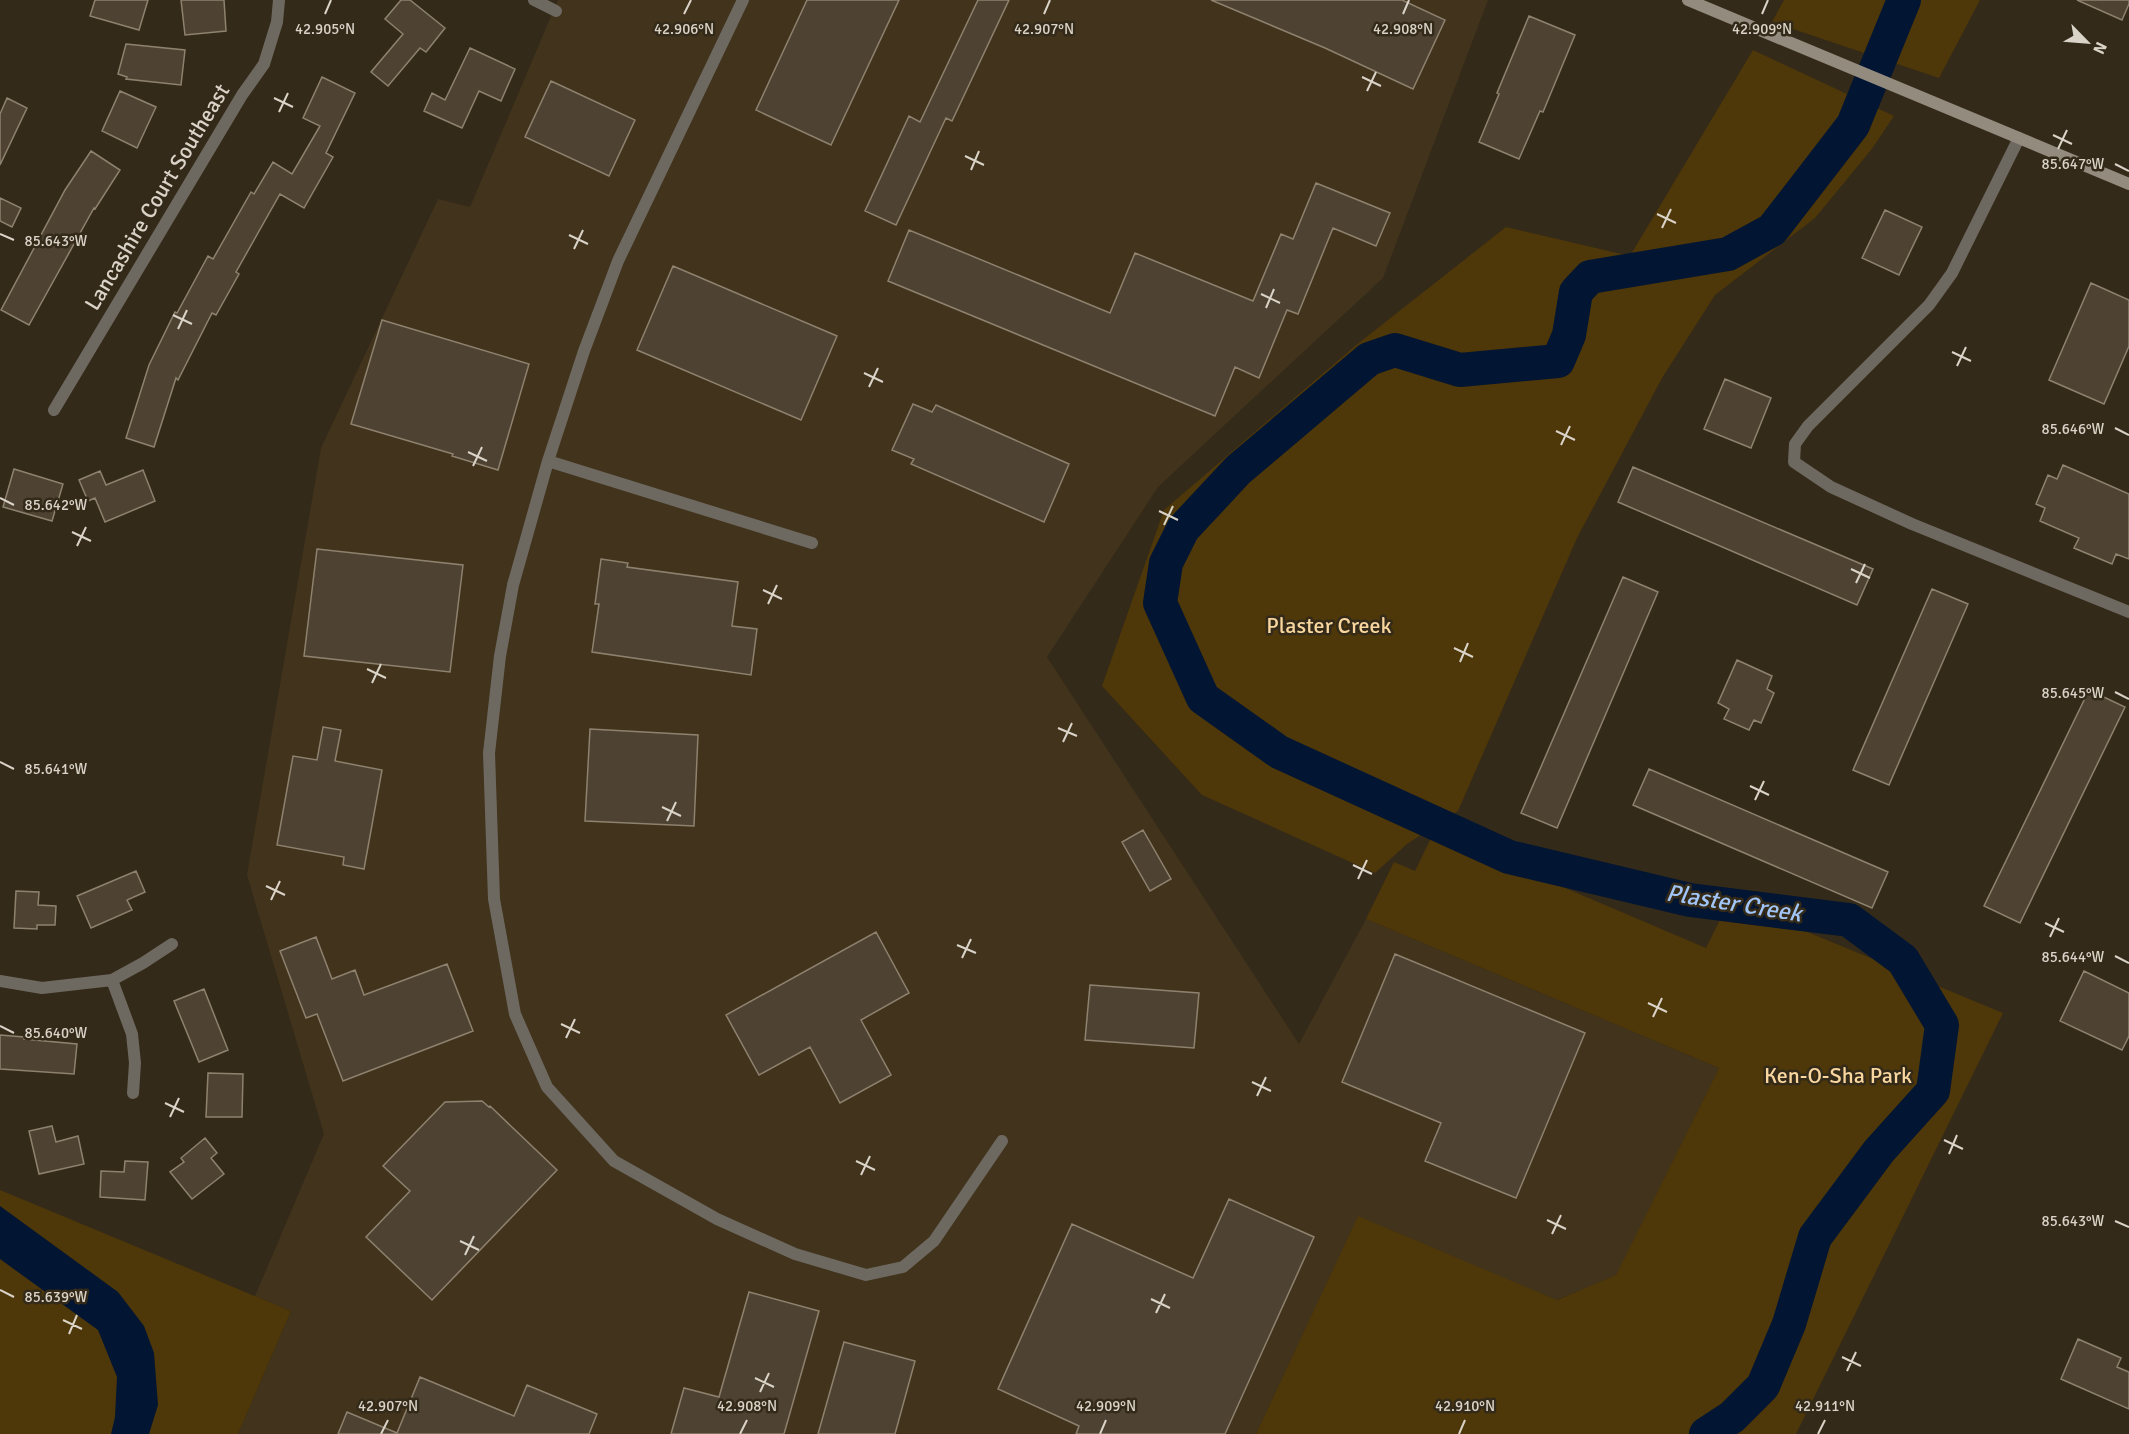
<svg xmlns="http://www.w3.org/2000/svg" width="2129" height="1434" font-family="Signika,sans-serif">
  <rect width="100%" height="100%" fill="#342a19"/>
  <!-- built -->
  <path fill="#41331c" d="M558 0H1488L1383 278 1158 487 1047 657 1299 1044 1366 919 1719 1068 1616 1276 1556 1300 1358 1217 1256 1434H238L291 1311 255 1296 324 1134 247 875 321 448 438 199 470 207Z"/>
  <!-- green -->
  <path fill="#4e3709" d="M1784 0H1980L1939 78 1772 22Z
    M1753 50 1894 116 1871 150 1815 218 1715 295 1662 378 1577 538 1458 811 1407 844 1375 873 1202 795 1102 686 1164 510 1355 346 1506 227 1630 256Z
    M1434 832 1706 948 1730 900 2003 1013 1796 1434H1256L1358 1216 1557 1300 1616 1275 1719 1068 1366 919 1394 862 1415 871Z
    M0 1190 291 1311 238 1434H0Z"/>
  <!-- water -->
  <path fill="#021532" d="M0 1206 118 1292 144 1326 154 1353 158 1405 149 1434H111L115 1417 117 1377 98 1330 0 1259Z"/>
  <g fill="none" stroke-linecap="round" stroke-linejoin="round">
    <!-- river -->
    <path stroke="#021532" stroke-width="34" d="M1706 1434 1732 1417 1763 1386 1789 1324 1815 1237 1879 1151 1933 1091 1942 1025 1903 960 1849 920 1690 900 1509 857 1279 752 1203 698 1160 603 1166 563 1183 529 1238 470 1369 359 1395 350 1460 370 1558 361 1569 335 1576 292 1590 277 1728 254 1772 230 1853 125 1904 0"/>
  </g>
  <!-- building -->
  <path fill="#4e4332" stroke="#8e826f" stroke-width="1.5" d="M95 0H148L139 30 90 16Z
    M181 0H224L226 31 185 35Z
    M401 0H410L445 28 426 52 420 48 388 86 371 72 403 34 385 19Z
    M807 0H899L831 145 756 110Z
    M978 0H1009L952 121 946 118 896 225 865 211 909 116 920 122Z
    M1211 0H1402L1445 20 1413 89 1325 48Z
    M2077 0H2129V4L2122 20Z
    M1529 16 1575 35 1543 112 1540 111 1519 159 1479 142 1499 94 1497 93Z
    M126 44 185 50 181 85 126 79 127 77 118 74Z
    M470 48 515 69 501 101 479 91 462 128 424 111 432 93 445 100Z
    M322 77 355 93 326 153 333 157 304 208 280 194 236 272 239 274 216 315 212 313 178 380 176 378 154 447 126 438 149 365 175 312 177 313 208 256 213 259 251 192 254 194 273 162 292 174 320 126 303 118Z
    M551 81 635 120 609 176 525 137Z
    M120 91 156 107 137 148 102 131Z
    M7 98 27 108 0 165V114Z
    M91 151 120 170 95 209 94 208 29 325 1 310 65 190Z
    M1316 183 1390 213 1376 246 1333 228 1298 314 1287 310 1259 378 1235 367 1215 416 888 281 909 230 1110 313 1135 253 1253 301 1281 234 1293 239Z
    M0 198 21 208 12 227 0 221Z
    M1885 210 1922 227 1899 275 1862 258Z
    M673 266 837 336 801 420 637 350Z
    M2091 283 2129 300V346L2104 404 2049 380Z
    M382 320 529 364 498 470 452 456 453 454 351 424Z
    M1725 379 1771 398 1751 448 1704 429Z
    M913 404 932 412 936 405 1069 464 1044 522 911 464 914 459 892 450Z
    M2063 465 2129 494V559L2116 554 2112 564 2074 548 2079 538 2040 521 2045 508 2036 504 2048 475 2057 479Z
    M1633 467 1873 569 1857 605 1618 502Z
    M14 469 63 484 52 521 3 507Z
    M143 470 155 501 105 522 95 498 88 501 79 480 100 471 106 485Z
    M317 549 463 565 450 672 304 656Z
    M601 559 628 563 627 567 738 582 732 626 757 629 751 675 592 652 599 604H595Z
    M1623 577 1658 592 1557 828 1521 813Z
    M1932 589 1968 604 1889 785 1853 770Z
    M1737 660 1772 676 1767 689 1774 693 1761 723 1754 720 1749 730 1724 719 1729 709 1718 703Z
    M2089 690 2125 707 2020 923 1984 906Z
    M323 727 341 730 335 761 382 770 364 869 343 865 344 857 277 845 293 756 317 760Z
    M590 729 698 735 694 826 585 821Z
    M1649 769 1888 872 1872 908 1633 805Z
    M1143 830 1171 879 1150 891 1122 842Z
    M136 871 145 892 127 900 132 910 91 928 77 896Z
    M16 891 39 892 38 905 56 906 55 925H37V929L14 928Z
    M876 932 909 993 861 1020 891 1075 840 1103 810 1047 759 1075 726 1015Z
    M316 937 332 979 355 970 364 995 447 964 473 1031 343 1081 317 1014 306 1018 280 951Z
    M1395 954 1585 1033 1516 1198 1425 1161 1441 1123 1342 1082Z
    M2084 971 2129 993V1036L2122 1050 2060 1021Z
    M1090 985 1199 993 1194 1048 1085 1040Z
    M204 989 228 1050 199 1062 174 1001Z
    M0 1035 24 1037V1039L77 1044 74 1074 0 1069Z
    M208 1073 243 1074 242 1117H206Z
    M482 1101 489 1107 490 1106 557 1170 432 1300 366 1237 410 1191 383 1166 445 1102Z
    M52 1126 56 1142 78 1136 84 1164 39 1174 29 1131Z
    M205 1138 217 1153 211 1158 224 1174 192 1199 170 1172 184 1162 181 1158Z
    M125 1161 148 1162 145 1200 100 1197 101 1171 124 1172Z
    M1229 1199 1314 1237 1225 1434H1076L1079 1426 998 1389 1072 1224 1193 1278Z
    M749 1292 819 1311 784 1434H671L684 1388 719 1397Z
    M2078 1339 2121 1358 2117 1367 2129 1372V1409L2061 1379Z
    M844 1342 915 1361 895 1434H818Z
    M420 1377 514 1416 527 1385 597 1414 589 1434H338L347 1412 397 1433Z"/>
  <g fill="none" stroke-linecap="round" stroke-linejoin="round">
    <!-- street -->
    <path stroke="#6e6960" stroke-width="12" d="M534 0 556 11
      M743 0 618 261 584 351 548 461 513 585 500 656 489 753 494 899 515 1014 547 1087 614 1161 717 1219 795 1254 866 1275 903 1267 934 1241 1002 1141
      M2019 138 1952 273 1929 305 1808 426 1795 444 1794 462 1831 487 1912 524 2129 612
      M54 410 242 95 264 64 277 22 279 0
      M548 461 812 543
      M112 980 132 1034 135 1063 133 1093
      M0 981 42 988 112 980 143 963 172 944"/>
    <!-- secondary -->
    <path stroke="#938b7e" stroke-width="12" d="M1688 0 2129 184"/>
  </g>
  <!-- ticks -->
  <path fill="none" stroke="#dad3c8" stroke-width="2" d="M325 14 331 0M684 14 691 0M1044 14 1050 0M1403 14 1409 0M1762 14 1768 0M1362 77 1381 86M1367 91 1376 72M274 98 293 107M279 112 288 93M2053 135 2072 144M2058 149 2067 130M965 156 984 165M2115 164 2129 171M971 170 979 151M1657 214 1676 223M1662 228 1671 209M0 234 14 240M569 235 588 244M574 249 583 230M1261 294 1280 303M1266 308 1274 289M173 315 192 324M178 329 187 310M1952 352 1971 361M1957 366 1966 347M864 373 883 382M869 387 878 368M2115 428 2129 435M1556 431 1575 440M1561 445 1570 426M468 452 487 461M473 466 482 447M0 498 14 505M1159 511 1178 520M1164 525 1173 506M72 532 91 541M77 546 86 527M1851 569 1870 578M1856 583 1865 564M763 590 782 599M768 604 777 585M1454 648 1473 657M1460 662 1468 643M367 669 386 678M372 683 381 664M2115 692 2129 699M1058 728 1077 736M1063 742 1072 723M0 762 14 769M1750 786 1769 795M1755 800 1764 781M662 807 681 816M667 821 676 802M1353 865 1372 874M1358 879 1367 860M266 886 285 895M271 900 280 881M2045 923 2064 932M2050 937 2059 918M957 945 976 953M2115 956 2129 963M962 958 971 939M1648 1003 1667 1012M1653 1017 1662 998M561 1024 580 1033M0 1026 14 1033M566 1038 575 1019M1252 1082 1271 1091M1257 1096 1266 1077M165 1103 184 1112M170 1117 179 1098M1944 1140 1963 1149M1949 1154 1957 1135M856 1161 875 1170M861 1175 870 1156M1547 1220 1566 1229M2115 1221 2129 1227M1552 1234 1561 1215M460 1241 479 1250M465 1255 474 1236M0 1290 14 1297M1151 1299 1170 1308M1156 1313 1165 1294M63 1320 82 1329M69 1334 77 1315M1842 1357 1861 1366M1847 1371 1856 1352M755 1378 774 1387M760 1392 769 1373M381 1434 388 1420M740 1434 747 1420M1100 1434 1106 1420M1459 1434 1465 1420M1818 1434 1825 1420"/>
  <g text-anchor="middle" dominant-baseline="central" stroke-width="5" stroke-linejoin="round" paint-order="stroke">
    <!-- street labels -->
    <g font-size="22" fill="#dad3c8" stroke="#342a19">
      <text transform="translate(157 197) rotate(-59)">Lancashire Court Southeast</text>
    </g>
    <!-- park labels -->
    <g font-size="22" fill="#f8d69e" stroke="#342a19">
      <text x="1329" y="625">Plaster Creek</text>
      <text x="1838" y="1075">Ken-O-Sha Park</text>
    </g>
    <!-- water labels -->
    <g font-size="24" font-style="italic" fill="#a1c5f7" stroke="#342a19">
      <text transform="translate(1734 903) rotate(9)">Plaster Creek</text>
    </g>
  </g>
  <g font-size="15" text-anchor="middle" fill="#dad3c8" stroke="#342a19" stroke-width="5" stroke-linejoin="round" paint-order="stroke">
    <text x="325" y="34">42.905°N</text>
    <text x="684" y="34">42.906°N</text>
    <text x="1044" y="34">42.907°N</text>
    <text x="1403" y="34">42.908°N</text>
    <text x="1762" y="34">42.909°N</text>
    <text x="2073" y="169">85.647°W</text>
    <text x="56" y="246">85.643°W</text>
    <text x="2073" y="434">85.646°W</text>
    <text x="56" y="510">85.642°W</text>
    <text x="2073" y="698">85.645°W</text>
    <text x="56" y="774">85.641°W</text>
    <text x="2073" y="962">85.644°W</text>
    <text x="56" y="1038">85.640°W</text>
    <text x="2073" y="1226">85.643°W</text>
    <text x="56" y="1302">85.639°W</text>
    <text x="1825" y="1411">42.911°N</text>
    <text x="388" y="1411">42.907°N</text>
    <text x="747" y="1411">42.908°N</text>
    <text x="1106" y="1411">42.909°N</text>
    <text x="1465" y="1411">42.910°N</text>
  </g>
  <!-- north arrow -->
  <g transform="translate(2087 42) rotate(115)" stroke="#342a19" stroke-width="4.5" paint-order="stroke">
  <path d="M0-4.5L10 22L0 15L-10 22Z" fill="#dad3c8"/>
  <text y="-9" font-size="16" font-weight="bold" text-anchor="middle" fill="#dad3c8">N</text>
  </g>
</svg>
